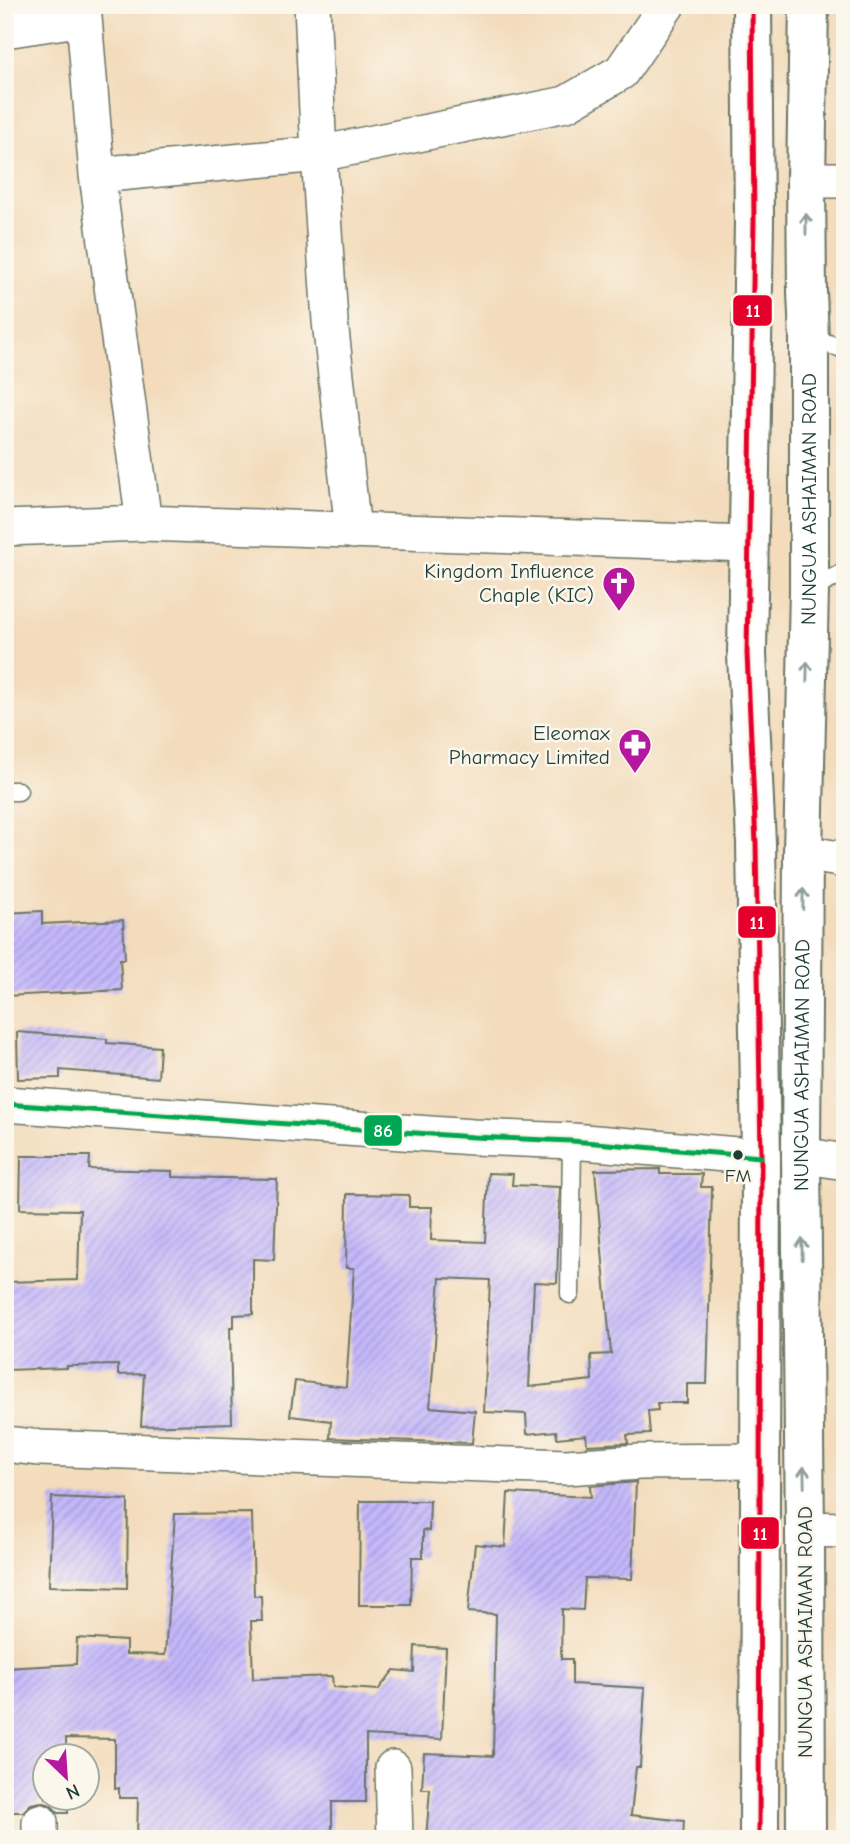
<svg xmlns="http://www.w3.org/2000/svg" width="850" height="1844" font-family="'Comic Neue',sans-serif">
  <defs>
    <pattern id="building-hatch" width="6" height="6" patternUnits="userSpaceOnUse" patternTransform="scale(1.75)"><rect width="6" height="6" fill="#c5b8fc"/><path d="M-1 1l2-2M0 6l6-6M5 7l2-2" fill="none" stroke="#9f97cd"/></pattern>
  </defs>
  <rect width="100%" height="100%" fill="#fbf7ec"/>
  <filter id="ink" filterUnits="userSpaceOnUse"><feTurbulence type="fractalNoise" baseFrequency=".0143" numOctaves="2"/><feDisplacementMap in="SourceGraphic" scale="14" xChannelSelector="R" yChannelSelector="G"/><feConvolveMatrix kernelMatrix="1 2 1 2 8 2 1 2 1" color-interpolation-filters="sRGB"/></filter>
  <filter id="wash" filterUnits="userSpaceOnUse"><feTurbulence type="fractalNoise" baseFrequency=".00686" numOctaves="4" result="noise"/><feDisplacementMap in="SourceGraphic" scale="28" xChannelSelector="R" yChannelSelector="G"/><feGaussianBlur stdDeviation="1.57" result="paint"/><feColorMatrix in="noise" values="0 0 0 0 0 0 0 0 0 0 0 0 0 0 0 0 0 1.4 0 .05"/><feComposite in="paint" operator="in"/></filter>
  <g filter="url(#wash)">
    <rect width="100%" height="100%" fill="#f3dbbb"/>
    <g id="blocks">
      <!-- building -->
      <path fill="url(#building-hatch)" d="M42 911V924L123 920 125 959H120L122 990 5 996V913Z
        M17 1032 107 1039V1043L160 1047 158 1078 60 1070V1078L18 1079Z
        M21 1156H90L89 1169 172 1171V1177L277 1179 274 1260 253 1259V1314L234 1315V1327H230L232 1423 141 1426 144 1374 118 1375V1365L67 1366V1368L5 1370V1282L78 1280V1276L80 1210 20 1209Z
        M660 1169V1174H702L701 1187H712L708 1351 707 1384H687V1403H657L658 1410 648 1411 650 1434 627 1435 628 1443 587 1445 586 1435 557 1438 556 1431 527 1434 526 1414 484 1412 490 1280 440 1278 430 1407 475 1411 472 1443 330 1438 331 1421 290 1416 295 1381 346 1387 354 1268H346L347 1194 409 1195V1207H432L431 1240 485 1242 488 1173 513 1174 512 1185 560 1187 557 1283 534 1282 529 1387 592 1380 591 1355 611 1354 595 1170Z
        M636 1482 632 1579 585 1578 583 1610 562 1609 561 1659H572V1684L645 1688 640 1767H636L631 1815 684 1821 683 1839H426L430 1789H422L424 1753 493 1756 496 1614 468 1612 475 1544 505 1547 508 1493 591 1497 590 1486Z
        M52 1497 128 1500 127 1588 49 1586Z
        M360 1501H430L429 1531 423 1530V1557H412L411 1605H359Z
        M252 1513 254 1596H261L262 1621H251L253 1679 332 1676 333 1687 378 1690 394 1670 414 1672 415 1646 446 1648 442 1739 366 1735V1802H332V1839H137L138 1798H119V1788L115 1789V1739L66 1738V1756H46V1798H68V1813H58L51 1805 41 1802 31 1804 23 1812H5L7 1741H5V1668L76 1664 77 1638 126 1641V1654L165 1655 175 1514Z"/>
    </g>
  </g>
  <g filter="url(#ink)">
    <use href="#blocks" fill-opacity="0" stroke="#697463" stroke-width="2"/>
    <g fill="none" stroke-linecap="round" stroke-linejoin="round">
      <defs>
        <path id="lane" d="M809 338 845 349
          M809 590 845 572
          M5 791H18
          M570 1294 572 1141"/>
        <path id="street" d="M83 5 97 175 144 523
          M312 5 319 154 330 321 353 531
          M5 30 84 18
          M97 175 319 154 566 104 621 72 667 5
          M806 180H845
          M5 528 144 523 748 544
          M803 853 845 860
          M5 1104 473 1137 572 1141 761 1157
          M801 1155 845 1162
          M5 1444 40 1448 566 1467 640 1462 760 1461
          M805 1529 845 1530
          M393 1768 395 1839
          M40 1839V1822"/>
        <g id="primary">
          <path d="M752 5 754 221 747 654 756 843 761 1157 759 1839"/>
          <path id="s1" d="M806 1839 805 1529 801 1155 803 853 809 590V338L807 292 806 180 809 5"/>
        </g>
      </defs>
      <!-- lane casing -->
      <use href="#lane" stroke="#697463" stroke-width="21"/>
      <!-- street casing -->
      <use href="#street" stroke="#697463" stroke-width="38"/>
      <!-- primary casing -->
      <use href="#primary" stroke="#697463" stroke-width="42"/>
      <!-- lane -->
      <use href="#lane" stroke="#fff" stroke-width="18"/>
      <!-- street -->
      <use href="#street" stroke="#fff" stroke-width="35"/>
      <!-- primary -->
      <use href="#primary" stroke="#fff" stroke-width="38"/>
      <defs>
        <path id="bus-1" d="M752 5 754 221 747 654 756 843 761 1157 759 1839"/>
        <path id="bus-2" d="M5 1104 473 1137 572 1141 761 1157"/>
      </defs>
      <!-- bus-1 casing -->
      <use href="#bus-1" stroke="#fbf7ec" stroke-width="10"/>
      <!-- bus-2 casing -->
      <use href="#bus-2" stroke="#fbf7ec" stroke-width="10"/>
      <!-- bus-1 -->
      <use href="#bus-1" stroke="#e4002b" stroke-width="5"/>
      <!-- bus-2 -->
      <use href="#bus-2" stroke="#00a651" stroke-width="5"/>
    </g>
    <!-- one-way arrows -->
    <defs><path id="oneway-shaft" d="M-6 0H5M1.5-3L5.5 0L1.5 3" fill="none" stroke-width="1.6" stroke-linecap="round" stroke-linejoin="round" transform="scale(1.75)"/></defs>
    <g stroke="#8f9e9a">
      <use href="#oneway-shaft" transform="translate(806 224) rotate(-90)"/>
      <use href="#oneway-shaft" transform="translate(807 672) rotate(-89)"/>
      <use href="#oneway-shaft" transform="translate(803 899) rotate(-89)"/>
      <use href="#oneway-shaft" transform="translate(802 1249) rotate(-91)"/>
      <use href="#oneway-shaft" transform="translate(804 1477) rotate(-91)"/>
    </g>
  </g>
  <!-- icons -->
  <defs>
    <symbol id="church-pin" viewBox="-11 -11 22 30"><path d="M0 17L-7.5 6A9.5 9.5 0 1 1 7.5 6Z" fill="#b5179e" stroke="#fbf7ec"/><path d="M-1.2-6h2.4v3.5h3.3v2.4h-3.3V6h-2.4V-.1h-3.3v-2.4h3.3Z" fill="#fff"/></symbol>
    <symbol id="pharmacy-pin" viewBox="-11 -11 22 30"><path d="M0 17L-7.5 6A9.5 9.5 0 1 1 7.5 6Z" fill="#b5179e" stroke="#fbf7ec"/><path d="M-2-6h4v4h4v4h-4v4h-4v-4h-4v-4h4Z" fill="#fff"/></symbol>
  </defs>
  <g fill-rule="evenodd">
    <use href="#church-pin" x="600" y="564" width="38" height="52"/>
    <use href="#pharmacy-pin" x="616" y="726" width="38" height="52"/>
  </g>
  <!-- markers -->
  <circle fill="#1f3d34" stroke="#fbf7ec" stroke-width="2.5" cx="738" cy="1155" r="6"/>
  <g text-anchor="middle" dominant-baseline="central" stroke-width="5" stroke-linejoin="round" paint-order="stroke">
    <!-- bus labels -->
    <g font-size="19" fill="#1f3d34" stroke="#fbf7ec">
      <text x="738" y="1176">FM</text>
    </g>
    <!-- street labels -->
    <g font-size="21" fill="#1f3d34" stroke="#fbf7ec">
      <text stroke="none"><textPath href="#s1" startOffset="1340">NUNGUA ASHAIMAN ROAD</textPath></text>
      <text stroke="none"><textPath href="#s1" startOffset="774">NUNGUA ASHAIMAN ROAD</textPath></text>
      <text transform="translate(805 1632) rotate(-90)">NUNGUA ASHAIMAN ROAD</text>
    </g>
    <!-- poi labels -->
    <g font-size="21" fill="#1f3d34" stroke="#fbf7ec" text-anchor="end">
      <text x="594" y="571">Kingdom Influence<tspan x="594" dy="24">Chaple (KIC)</tspan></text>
      <text x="610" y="733">Eleomax<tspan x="610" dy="24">Pharmacy Limited</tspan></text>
    </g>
  </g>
  <g stroke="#fbf7ec" stroke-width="2.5">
    <rect x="732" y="294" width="41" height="33" rx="7" fill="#e4002b"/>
    <rect x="737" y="905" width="40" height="34" rx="7" fill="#e4002b"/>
    <rect x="363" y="1114" width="40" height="33" rx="7" fill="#00a651"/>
    <rect x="740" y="1516" width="40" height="34" rx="7" fill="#e4002b"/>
  </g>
  <g font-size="19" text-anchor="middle" font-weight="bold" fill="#fff">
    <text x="753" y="317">11</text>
    <text x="757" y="929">11</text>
    <text x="383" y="1137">86</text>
    <text x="760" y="1540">11</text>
  </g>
  <!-- margin -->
  <rect width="850" height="1844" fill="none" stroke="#fbf7ec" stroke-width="28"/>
  <!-- north arrow -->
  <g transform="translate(66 1777) rotate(155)"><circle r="33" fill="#fbf7ec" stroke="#a3ada2" stroke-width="2"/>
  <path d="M0-5L12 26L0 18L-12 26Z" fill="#b5179e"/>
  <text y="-10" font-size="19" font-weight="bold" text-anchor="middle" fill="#1f3d34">N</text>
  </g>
</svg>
